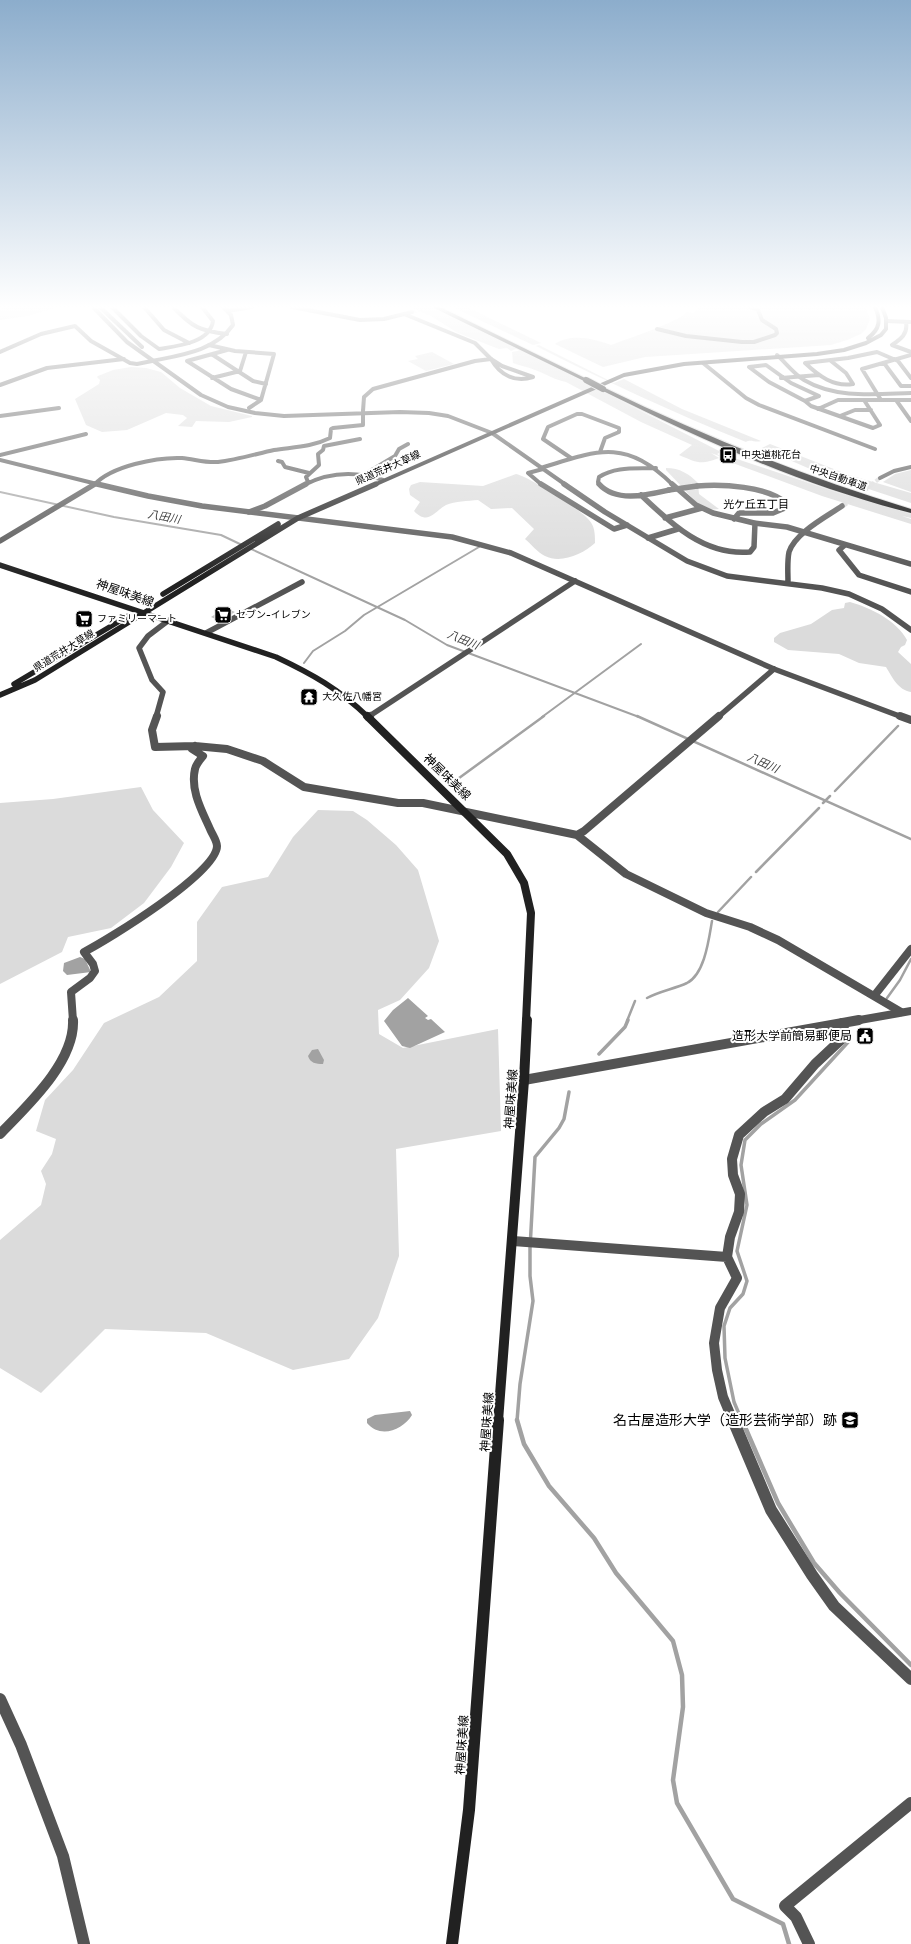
<svg xmlns="http://www.w3.org/2000/svg" width="911" height="1944" font-family="Rubik,'Noto Sans JP',sans-serif">
  <rect width="100%" height="100%" fill="#fff"/>
  <!-- green -->
  <path fill="#dbdbdb" d="M7 307H59L27 316 0 320V309Z
    M410 307H430L518 348 511 351 507 348 499 349 458 333 431 316Z
    M452 307H467L541 343 533 345Z
    M699 307H865L870 319 866 329 861 334 847 340 831 345 645 357 603 367 555 344C572 333 593 339 611 345 624 340 681 321 687 312L693 313Z
    M539 345 614 383 624 379 682 409 761 441C755 443 751 439 746 442 674 413 605 381 536 346Z
    M522 350 721 452 717 454 722 457 711 453 719 458C700 465 698 463 679 455L692 445 641 422 566 382C555 380 546 374 535 370 528 367 521 366 513 363L512 352Z
    M432 352 454 364 426 371 408 361 418 359 415 356Z
    M131 367 146 368 161 372 180 388 211 406 252 416V417L229 422 196 421 192 427 178 426 187 418 183 415 166 413 127 430 102 432 86 425 75 399 99 384 100 380 97 377 98 376 113 370Z
    M770 444 849 475 911 493V503L817 472 762 448Z
    M737 459 839 493 911 514V518L902 516 911 519V524L822 496 730 462Z
    M666 468C680 468 689 474 698 483L699 494 719 509 708 510 698 504 666 470Z
    M911 470V492L883 482 895 474Z
    M516 474C528 476 581 510 589 520 595 526 595 535 595 543 583 554 561 564 545 556 538 553 531 544 525 539L534 529 512 508 491 509 478 500C468 501 455 501 446 505 435 511 428 526 414 511L420 502 410 495 409 489 411 485 420 482 483 486Z
    M850 602C871 608 896 620 907 640L905 645 901 647 898 652 911 664V692C898 690 892 677 886 667L859 663 839 654 788 650 774 642V638L780 633 811 624 832 610 844 608 845 603Z
    M141 787 153 810 184 843 171 867 144 903 111 928 68 937 62 952 0 984V803L53 799Z
    M318 810 353 811 367 820 396 845 418 870 439 941 429 968 400 1000 378 1010 379 1034 403 1048 498 1029 501 1131 396 1149 399 1256 378 1318 349 1359 293 1370 206 1333 105 1329 41 1393 0 1368V1240L41 1205 46 1184 41 1171 52 1154 56 1139 36 1131 45 1100 73 1070 104 1023 159 997 197 961V922L222 887 268 877 293 837Z"/>
  <!-- water -->
  <path fill="#a2a2a2" d="M80 957 85 959 91 972 67 975 63 971 64 963Z
    M408 998 428 1016 425 1018 428 1020 431 1019 445 1032 410 1048 402 1046 384 1021 393 1010Z
    M318 1049 324 1060 323 1064C316 1064 310 1063 308 1056L312 1050Z
    M410 1411 412 1415C403 1430 380 1439 367 1423V1419L375 1415Z"/>
  <g fill="none" stroke-linecap="round" stroke-linejoin="round">
    <!-- stream-far3 -->
    <path stroke="#a2a2a2" stroke-width="2" d="M0 492 114 517 221 535 242 545
      M249 548 405 620 447 645 639 717
      M304 663 313 651 345 631 364 615 479 547
      M542 717 641 644"/>
    <!-- stream-far2 -->
    <path stroke="#a2a2a2" stroke-width="2.5" d="M637 716 911 839
      M455 781 544 716
      M835 791 898 726
      M823 803 830 796
      M756 872 819 808
      M718 912 751 877
      M647 998C660 991 674 989 687 983 705 974 709 938 712 921
      M887 998 900 980 911 959
      M627 1021 635 1001"/>
    <!-- stream-far1 -->
    <path stroke="#a2a2a2" stroke-width="3.5" d="M599 1054 625 1027 628 1020
      M517 1421 520 1384 533 1301 530 1276V1248L535 1157 559 1128 564 1119 569 1092
      M742 1421 734 1402 725 1358 724 1326 730 1308 743 1294 747 1281 737 1251 747 1205 741 1165 745 1140 761 1124 795 1100 850 1040"/>
    <!-- stream -->
    <path stroke="#a2a2a2" stroke-width="4.5" d="M517 1420 524 1444 549 1486 594 1538 616 1573 673 1641 682 1675 683 1707 673 1780 677 1803 733 1899 783 1924 789 1944
      M742 1420 778 1503 814 1563 840 1593 911 1665"/>
  </g>
  <!-- building -->
  <path fill="#c4c4c4" d="M225 608 235 612 220 621 211 617Z"/>
  <g fill="none" stroke-linecap="round" stroke-linejoin="round">
    <!-- tertiary-tunnel-far1 -->
    <path stroke="#d9d9d9" stroke-width="4" stroke-dasharray="4 2" stroke-linecap="butt" d="M412 312 428 307
      M871 485 880 478"/>
    <!-- tertiary-tunnel -->
    <path stroke="#d9d9d9" stroke-width="5.5" stroke-dasharray="5.5 3" stroke-linecap="butt" d="M842 506 872 484"/>
    <defs>
      <path id="motorway" d="M432 307H440L589 380 584 381Z
        M601 388H605C704 436 805 477 911 509V513C803 486 700 439 601 390Z"/>
    </defs>
    <!-- motorway casing -->
    <use href="#motorway" stroke="#dbdbdb" stroke-width="2"/>
    <!-- pedestrian -->
    <path stroke="#545454" stroke-width="4" d="M657 329 686 336 742 342H754L775 335 777 333 776 329 762 320 758 310 750 307"/>
    <!-- minor-far4 -->
    <path stroke="#545454" stroke-width="4" d="M112 307 141 336 159 349C177 346 210 343 213 321L202 307
      M144 307 164 330 189 343
      M173 307C192 327 200 331 227 334
      M887 321 910 322
      M906 322C908 334 901 339 892 345L911 352
      M209 345 235 351 274 354 261 400 249 408
      M227 350 187 361 231 389 261 400
      M0 352 41 334 75 326 91 341 130 363 137 364 152 361
      M213 355 253 381 266 384
      M491 359 502 366 533 377C515 383 500 375 491 359Z
      M831 361 846 373 853 384C833 387 819 376 805 363L848 358 877 352 898 361 911 378
      M703 363 746 398 759 405 875 449
      M884 363 901 386H911
      M766 365 791 383 819 396 805 401 769 382 749 367Z
      M212 378 240 371 246 352
      M781 378 819 375
      M0 385 47 368 124 359
      M881 400 862 369 911 355
      M896 400 911 421
      M805 401 811 406 873 428 880 425 864 400
      M818 409 838 400H911
      M0 416 59 408
      M840 416 855 410H871
      M0 455 86 434
      M571 458 543 439 548 427 577 414H582L619 428V432L605 438 600 452
      M278 461 282 462 285 467 309 473
      M541 468C598 450 625 438 673 485
      M365 474 395 456 399 449 408 444
      M308 482 306 477 319 465 318 454 323 450 324 446 360 439
      M94 485C111 466 157 457 182 458 194 459 205 463 218 462 236 460 256 454 274 450 293 447 312 447 330 438L331 429 333 428 363 425V411
      M304 485C329 472 356 471 383 480
      M542 485 528 473 543 469
      M600 485 598 482 599 477C616 466 636 469 656 468"/>
    <!-- minor-far3 -->
    <path stroke="#545454" stroke-width="5.5" d="M541 484 614 529 627 525
      M599 484C616 503 647 495 669 490
      M672 484 696 505 713 513 754 523 787 527 911 564
      M697 486C722 484 767 486 786 503L785 508 773 513H739L734 519
      M641 495C671 524 705 556 750 552L754 547 755 523
      M249 512 265 506 306 484
      M665 518 702 508
      M648 538 678 529
      M0 541 95 484
      M845 545 839 550 859 575 911 592
      M206 633 302 582
      M156 717 163 692 152 680 139 648 148 636 169 620
      M368 717 575 581
      M718 717 774 669"/>
    <!-- minor-far2 -->
    <path stroke="#545454" stroke-width="8" d="M157 716 152 730 155 747 195 746 227 749 263 761 304 787 398 803H423L577 835 626 874 706 913 750 927 778 940 901 1012
      M368 717 370 716
      M577 835 584 831 719 716
      M874 996 911 949
      M73 1021 71 992 90 978 95 971 93 964 84 952C109 939 217 873 217 846 217 841 212 834 210 829 202 811 190 790 195 769 196 764 200 760 203 756L192 749 195 746"/>
    <!-- minor-far1 -->
    <path stroke="#545454" stroke-width="10" d="M0 1134C27 1106 75 1062 73 1020
      M513 1241 727 1257
      M733 1421 723 1397 717 1370 714 1343 720 1308 737 1278 727 1257 730 1237 739 1212 740 1194 733 1175 732 1159 739 1135 764 1112 785 1099 815 1064 846 1035 842 1023"/>
    <!-- minor -->
    <path stroke="#545454" stroke-width="12" d="M733 1420 771 1510 812 1575 834 1606 911 1679
      M0 1699 21 1745 63 1856 84 1944
      M809 1944 796 1917 785 1906 911 1803"/>
    <!-- tertiary-far3 -->
    <path stroke="#545454" stroke-width="4" d="M93 307 127 342 201 395 228 407 255 413 284 416 400 412 429 413 448 416 492 433 566 485
      M100 307 142 347
      M292 307 360 320 384 319 412 312
      M227 311 252 307
      M404 314 475 343 491 359
      M777 355C786 363 794 374 804 380 836 399 876 394 911 393
      M152 361C181 355 215 351 233 325L231 315 223 307
      M363 411 364 397 373 389 475 361 491 359
      M0 460 101 485
      M880 478 894 471 911 467"/>
    <!-- tertiary-far2 -->
    <path stroke="#545454" stroke-width="5.5" d="M97 484 148 496 202 506 452 537 511 553 774 669 902 717
      M564 484 605 512 687 561 727 576 822 588 849 594 882 609 911 630
      M788 583C788 573 787 562 789 552 795 533 826 517 842 506"/>
    <!-- tertiary-far1 -->
    <path stroke="#545454" stroke-width="8" d="M900 716 911 720
      M854 1021 911 1011"/>
    <!-- tertiary -->
    <path stroke="#545454" stroke-width="10" d="M524 1080 859 1020"/>
    <!-- secondary-far4 -->
    <path stroke="#212121" stroke-width="4" d="M868 338C880 329 881 320 875 307
      M374 485 624 375 684 364 817 354 844 350 866 343 881 335 886 329V318L882 307"/>
    <!-- secondary-far3 -->
    <path stroke="#212121" stroke-width="5.5" d="M0 565 276 657C312 674 339 689 368 717
      M163 594 278 524
      M14 684 128 616
      M0 695 35 680 298 518 376 484"/>
    <!-- secondary-far2 -->
    <path stroke="#212121" stroke-width="8" d="M367 716 507 854 524 883 531 913 526 1021"/>
    <!-- secondary-far1 -->
    <path stroke="#212121" stroke-width="10" d="M498 1421 524 1080 527 1020"/>
    <!-- secondary -->
    <path stroke="#212121" stroke-width="12" d="M452 1944 469 1810 498 1420"/>
    <!-- motorway -->
    <use href="#motorway" fill="#000" fill-rule="evenodd"/>
    <defs>
      <path id="motorway-bridge" d="M586 380 603 389"/>
    </defs>
    <!-- motorway-bridge casing -->
    <use href="#motorway-bridge" stroke="#dbdbdb" stroke-width="8" stroke-linecap="butt"/>
    <!-- minor-bridge -->
    <path stroke="#545454" stroke-width="5.5" d="M669 490 697 486"/>
    <!-- motorway-bridge -->
    <use href="#motorway-bridge" stroke="#000" stroke-width="6"/>
  </g>
  <!-- sky -->
  <linearGradient id="sky" x2="0" y2="1"><stop stop-color="#8cadcc"/><stop offset="0.53" stop-color="#fff"/><stop offset="1" stop-color="#fff" stop-opacity="0"/></linearGradient>
  <rect width="911" height="579" fill="url(#sky)"/>
  <!-- icons -->
  <defs>
    <symbol id="bus-square" viewBox="-11 -11 22 22"><rect x="-9" y="-9" width="18" height="18" rx="4" fill="#000" stroke="#fff"/><path d="M-5-6H5V4H4V6H2V4H-2V6H-4V4H-5ZM-3.5-4V0h7V-4ZM-3.5 1.2v1.5H-2V1.2ZM2 1.2v1.5H3.5V1.2Z" fill="#fff"/></symbol>
    <symbol id="supermarket-square" viewBox="-11 -11 22 22"><rect x="-9" y="-9" width="18" height="18" rx="4" fill="#000" stroke="#fff"/><path d="M-6-5.5h2.5l.6 2H6L4.5 2H-2.5L-4.4-4H-6ZM-1.5 3.2a1.3 1.3 0 1 0 .1 0ZM3 3.2a1.3 1.3 0 1 0 .1 0Z" fill="#fff"/></symbol>
    <symbol id="temple-square" viewBox="-11 -11 22 22"><rect x="-9" y="-9" width="18" height="18" rx="4" fill="#000" stroke="#fff"/><path d="M0-6L5-2H3V0L6.5 2.5H4V6H1.5V3h-3V6H-4V2.5H-6.5L-3 0V-2H-5Z" fill="#fff"/></symbol>
    <symbol id="civic-square" viewBox="-11 -11 22 22"><rect x="-9" y="-9" width="18" height="18" rx="4" fill="#000" stroke="#fff"/><path d="M-.6-6.5H3V-4.5H.6V-3L4-1V1h2V6H-6V1h2V-1L-.6-3ZM-1.2 2.5V6h2.4V2.5Z" fill="#fff"/></symbol>
    <symbol id="university-square" viewBox="-11 -11 22 22"><rect x="-9" y="-9" width="18" height="18" rx="4" fill="#000" stroke="#fff"/><path d="M0-5L7-2L0 1L-7-2ZM-4 1L0 2.5L4 1V4Q0 6-4 4Z" fill="#fff"/></symbol>
  </defs>
  <g fill-rule="evenodd">
    <use href="#bus-square" x="718" y="445" width="20" height="20"/>
    <use href="#supermarket-square" x="213" y="605" width="20" height="20"/>
    <use href="#supermarket-square" x="74" y="609" width="20" height="20"/>
    <use href="#temple-square" x="299" y="687" width="20" height="20"/>
    <use href="#civic-square" x="855" y="1026" width="20" height="20"/>
    <use href="#university-square" x="840" y="1410" width="20" height="20"/>
  </g>
  <g text-anchor="middle" dominant-baseline="central" stroke-width="4" stroke-linejoin="round" paint-order="stroke">
    <!-- far-poi labels -->
    <g font-size="10" fill="#000" stroke="#fff" text-anchor="start">
      <text x="741" y="455">中央道桃花台</text>
      <text x="236" y="615">セブン-イレブン</text>
      <text x="97" y="619">ファミリーマート</text>
      <text x="322" y="697">大久佐八幡宮</text>
    </g>
    <!-- far-street labels -->
    <g font-size="10" fill="#000" stroke="#fff">
      <text transform="translate(388 468) rotate(-24)">県道荒井大草線</text>
      <text transform="translate(838 478) rotate(19)">中央自動車道</text>
      <text transform="translate(64 651) rotate(-32)">県道荒井大草線</text>
    </g>
    <!-- far-neighbourhood labels -->
    <g font-size="11" fill="#000" stroke="#fff">
      <text x="756" y="504">光ケ丘五丁目</text>
    </g>
    <!-- far-water labels -->
    <g font-size="11" font-style="italic" fill="#434343" stroke="#fff">
      <text transform="translate(164 517) rotate(10)">八田川</text>
      <text transform="translate(463 640) rotate(22)">八田川</text>
      <text transform="translate(763 763) rotate(24)">八田川</text>
    </g>
    <!-- street labels -->
    <g font-size="12" fill="#000" stroke="#fff">
      <text transform="translate(125 593) rotate(19)">神屋味美線</text>
      <text transform="translate(447 777) rotate(44)">神屋味美線</text>
      <text transform="translate(511 1099) rotate(-86)">神屋味美線</text>
      <text transform="translate(487 1422) rotate(-86)">神屋味美線</text>
      <text transform="translate(462 1745) rotate(-86)">神屋味美線</text>
    </g>
    <!-- poi labels -->
    <g font-size="12" fill="#000" stroke="#fff" text-anchor="end">
      <text x="852" y="1036">造形大学前簡易郵便局</text>
    </g>
    <!-- near-poi labels -->
    <g font-size="14" fill="#000" stroke="#fff" text-anchor="end">
      <text x="837" y="1420">名古屋造形大学（造形芸術学部）跡</text>
    </g>
  </g>
</svg>
